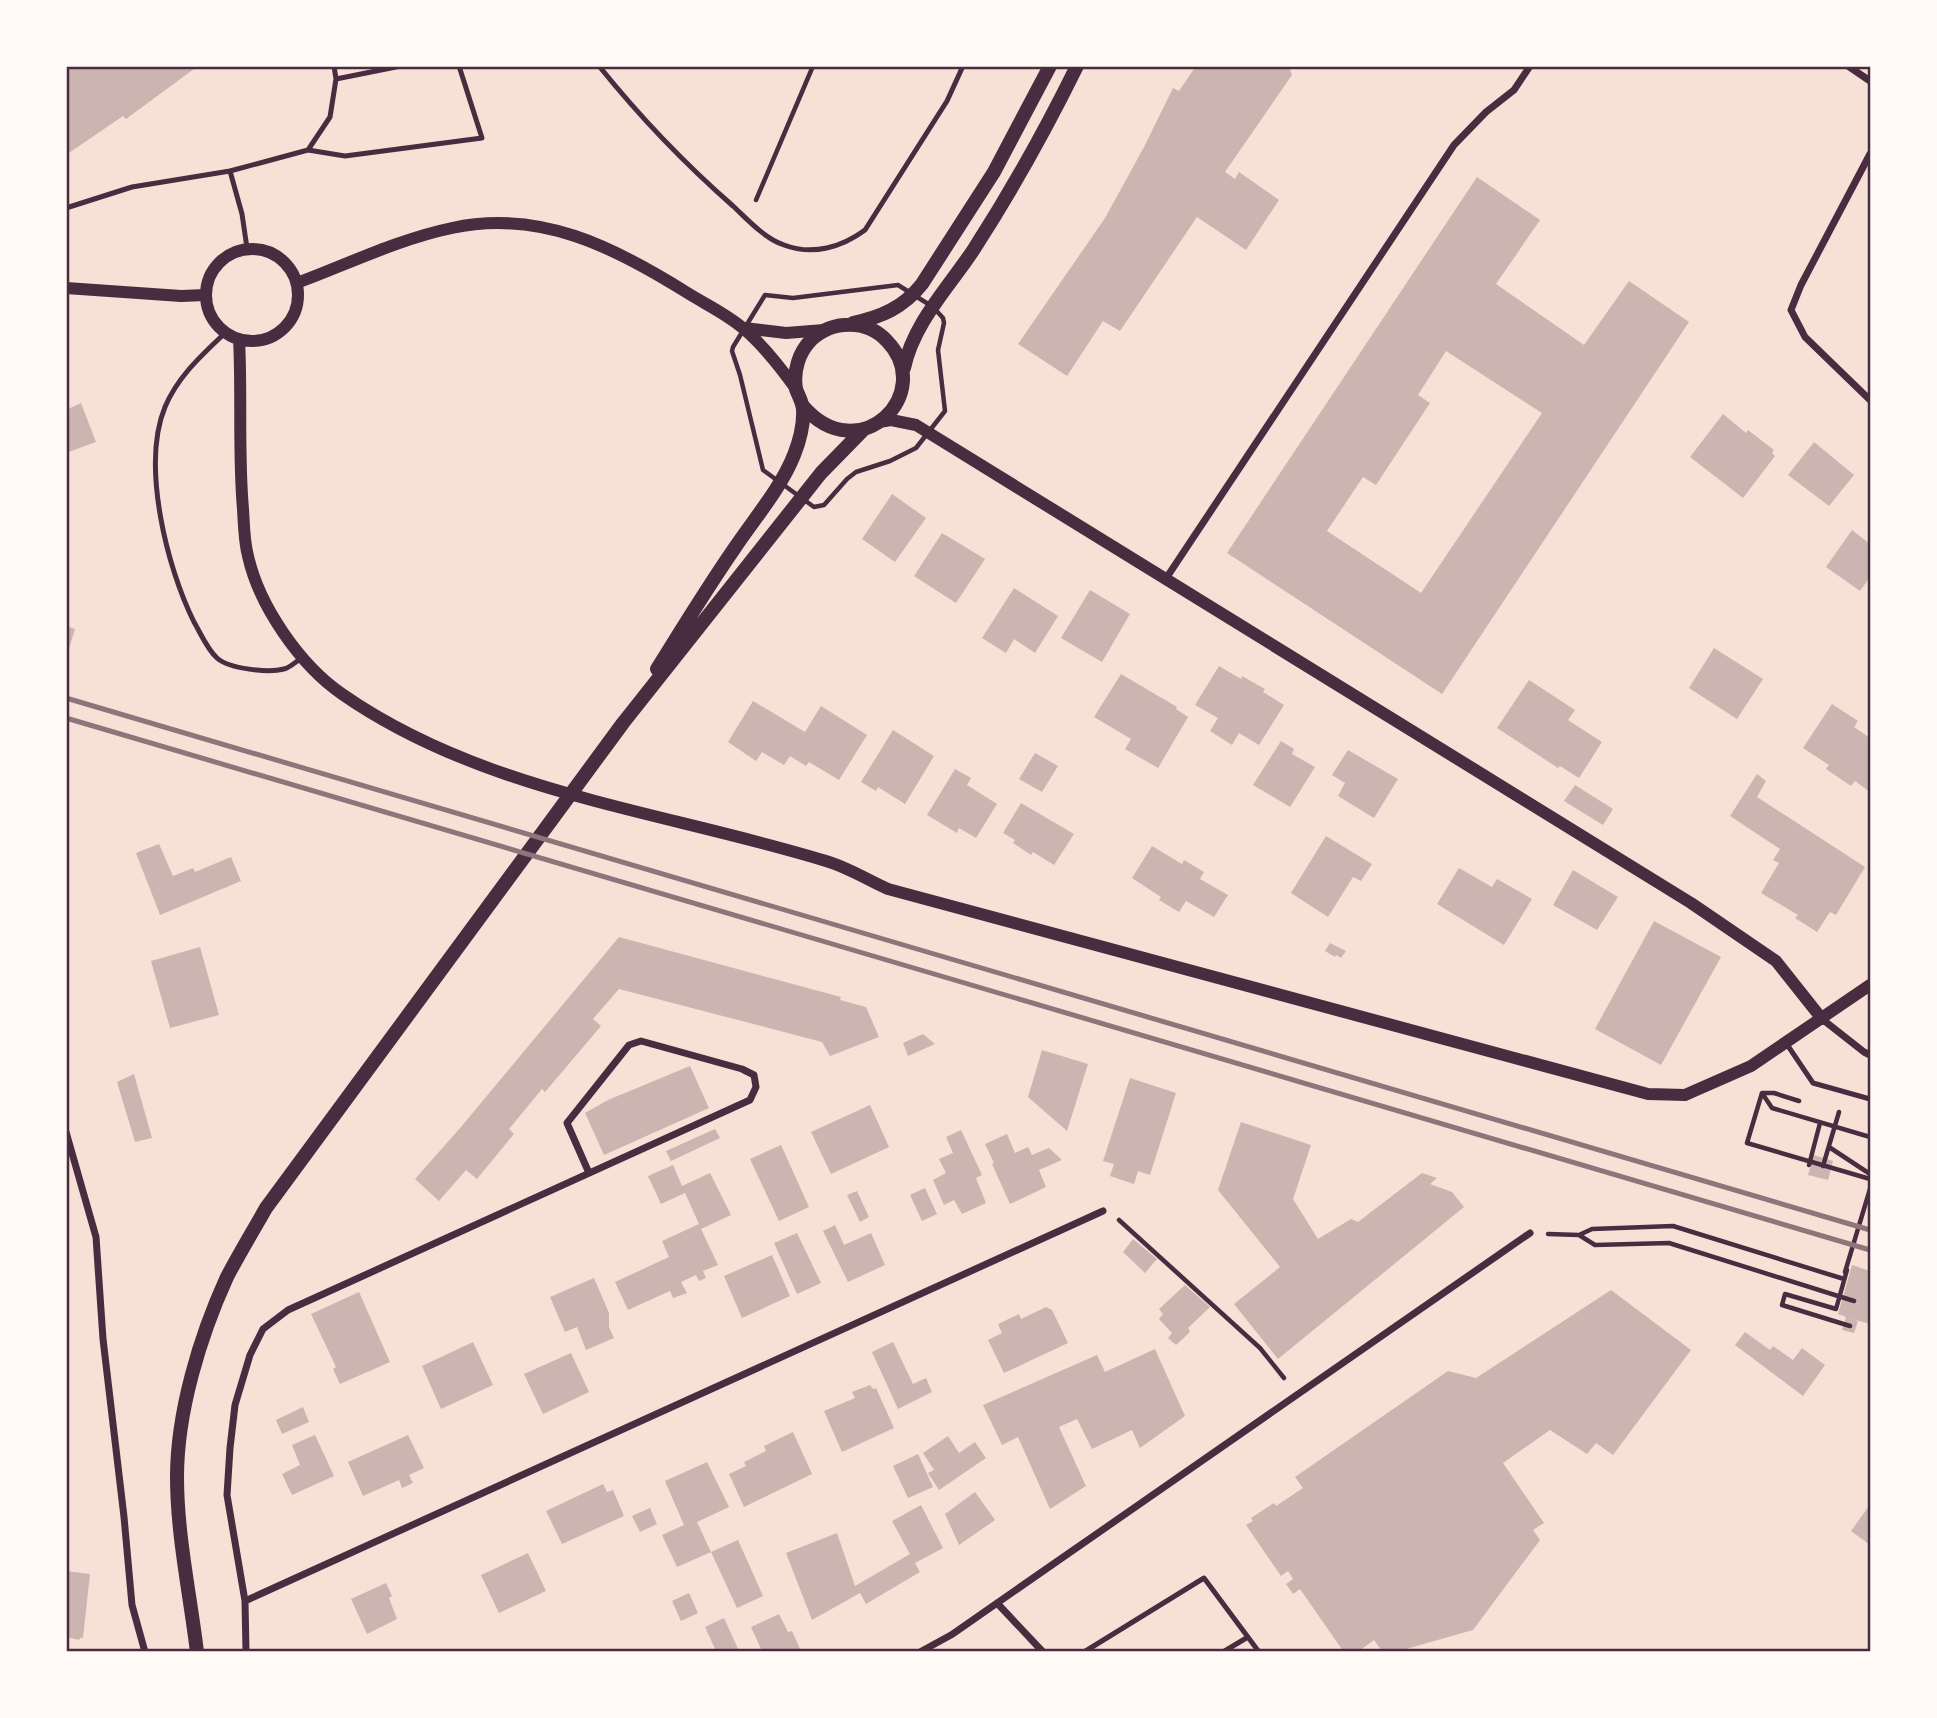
<svg xmlns="http://www.w3.org/2000/svg" width="1937" height="1718" font-family="'Golos Text',sans-serif">
  <rect width="100%" height="100%" fill="#f7e1d7"/>
  <!-- building -->
  <path fill="#ccb4b1" fill-rule="evenodd" d="M66 66H198L126 119 123 116 66 155Z
    M1196 66H1292L1290 69 1292 75 1225 172 1235 179 1239 172 1279 200 1246 250 1197 217 1120 331 1103 321 1067 376 1018 344 1105 218 1144 147 1173 88 1179 91Z
    M1477 177 1540 220 1496 284 1584 345 1629 281 1689 322 1442 694 1227 553ZM1446 351 1542 413 1421 593 1327 531 1363 477 1376 485 1430 403 1418 395Z
    M81 403 96 442 66 453V410Z
    M1723 414 1746 433 1748 430 1774 450 1772 453 1775 456 1743 498 1690 457Z
    M1814 442 1854 475 1829 506 1788 475Z
    M892 494 926 518 895 562 862 539Z
    M1852 530 1870 544V577L1860 591 1826 567Z
    M942 533 985 559 956 603 914 576Z
    M1014 588 1058 616 1035 653 1014 639 1006 653 982 638Z
    M1090 590 1130 614 1102 662 1061 638Z
    M66 626 75 629 67 655H66Z
    M1714 648 1763 679 1737 719 1689 688Z
    M1219 666 1241 679 1242 676 1265 689 1263 692 1284 705 1259 745 1239 733 1232 745 1210 731 1218 718 1195 705Z
    M1121 674 1177 707 1176 709 1188 717 1158 768 1125 749 1131 739 1094 717Z
    M1529 680 1575 710 1568 720 1602 742 1579 778 1560 766 1558 768 1497 728Z
    M753 701 805 732 821 706 867 735 839 780 809 762 806 766 790 756 784 765 762 752 756 761 728 742Z
    M1832 704 1858 721 1854 727 1870 738V792L1855 781 1851 786 1826 769 1829 765 1803 748Z
    M893 730 934 756 905 804 878 787 876 791 861 782Z
    M1281 741 1294 749 1292 754 1315 767 1290 807 1253 785Z
    M1348 750 1398 779 1374 818 1338 796 1345 783 1332 775Z
    M1035 753 1058 766 1042 792 1019 779Z
    M955 769 971 778 967 785 997 804 976 838 959 828 957 833 927 815Z
    M1757 774 1766 781 1757 797 1865 867 1836 915 1830 912 1817 932 1795 918 1798 915 1761 893 1779 863 1773 860 1780 849 1730 816Z
    M1575 785 1613 809 1603 825 1564 801Z
    M1021 803 1074 834 1054 865 1033 852 1031 855 1013 843 1015 840 1003 833Z
    M1326 836 1372 864 1361 881 1353 877 1328 917 1291 893Z
    M159 844 173 876 193 868 195 872 231 857 241 881 160 915 136 853Z
    M1152 846 1182 864 1184 860 1204 872 1200 879 1228 895 1214 917 1186 901 1179 912 1159 900 1161 897 1132 878Z
    M1459 868 1492 887 1497 879 1532 899 1504 945 1437 904Z
    M1573 870 1618 897 1597 930 1553 905Z
    M1654 921 1721 957 1661 1065 1595 1029Z
    M619 937 841 997 840 1000 866 1007 879 1037 830 1056 822 1042 619 989 593 1019 601 1026 545 1092 542 1089 509 1129 514 1134 477 1179 466 1170 439 1201 415 1179 461 1127Z
    M1330 943 1346 951 1341 958 1336 955 1335 957 1325 951Z
    M200 947 219 1015 170 1028 151 961Z
    M923 1034 935 1044 908 1056 903 1043Z
    M1042 1050 1088 1064 1067 1131 1028 1097Z
    M690 1066 709 1108 604 1155 585 1113 608 1100Z
    M134 1074 152 1138 135 1142 117 1082Z
    M1130 1078 1176 1093 1150 1175 1138 1171 1134 1184 1110 1176 1114 1164 1103 1161Z
    M870 1105 889 1147 831 1174 811 1132Z
    M1241 1122 1311 1145 1293 1199 1318 1239 1351 1219 1358 1222 1422 1173 1437 1178 1430 1184 1452 1192 1464 1207 1278 1359 1234 1304 1280 1267 1218 1190Z
    M715 1129 720 1138 671 1161 666 1151Z
    M961 1130 982 1175 976 1178 986 1203 962 1214 954 1200 944 1205 933 1180 946 1173 939 1159 953 1153 946 1137Z
    M1007 1134 1015 1153 1028 1147 1032 1155 1049 1148 1062 1160 1039 1170 1046 1187 1010 1204 992 1164 994 1163 985 1144Z
    M781 1145 809 1207 779 1221 750 1159Z
    M1814 1155 1833 1161 1828 1180 1808 1175Z
    M673 1165 682 1186 710 1173 731 1215 701 1229 718 1265 703 1271 706 1278 699 1281 696 1275 681 1282 687 1293 673 1298 670 1291 628 1310 615 1282 669 1257 662 1241 699 1224 685 1193 661 1204 648 1176Z
    M925 1188 937 1214 922 1221 910 1195Z
    M857 1191 869 1217 860 1222 847 1195Z
    M835 1225 844 1245 871 1233 885 1265 848 1282 823 1231Z
    M797 1233 821 1283 797 1294 774 1243Z
    M1133 1239 1157 1259 1145 1273 1123 1252Z
    M772 1255 790 1296 742 1318 724 1276Z
    M1852 1265 1870 1271V1324L1849 1318 1858 1321 1854 1333 1842 1330 1846 1317 1838 1314Z
    M594 1278 609 1313V1327L614 1338 586 1350 577 1327 565 1332 550 1297Z
    M1185 1285 1210 1307 1188 1328 1190 1332 1176 1345 1168 1338 1172 1333 1159 1319 1163 1314 1159 1309Z
    M1611 1290 1691 1350 1613 1455 1596 1443 1587 1454 1550 1430 1503 1463 1544 1523 1533 1530 1540 1540 1473 1630 1399 1651H1382L1374 1640 1359 1651H1343L1300 1589 1293 1594 1286 1584 1293 1579 1288 1571 1281 1576 1246 1525 1253 1521 1251 1518 1274 1503 1276 1506 1303 1488 1295 1477 1448 1371 1476 1378Z
    M359 1292 390 1362 340 1384 333 1369 336 1367 311 1314Z
    M1046 1307 1052 1310 1068 1343 1004 1373 988 1340 1002 1333 998 1324 1019 1314 1021 1319Z
    M1745 1332 1770 1350 1773 1346 1793 1360 1802 1348 1825 1365 1803 1396 1735 1345Z
    M473 1342 493 1385 441 1409 422 1366Z
    M893 1342 913 1384 926 1378 932 1392 898 1409 872 1352Z
    M1155 1349 1185 1416 1140 1448 1132 1430 1092 1449 1077 1419 1059 1427 1086 1486 1050 1509 1018 1437 1002 1445 983 1405 1097 1355 1105 1372Z
    M571 1353 589 1392 543 1414 524 1374Z
    M870 1385 873 1389 876 1388 894 1428 842 1452 824 1411 855 1398 852 1392Z
    M303 1407 309 1422 282 1434 276 1420Z
    M793 1432 812 1474 744 1507 729 1474 746 1466 744 1462 766 1451 764 1446Z
    M315 1435 334 1476 292 1495 282 1474 300 1465 292 1445Z
    M408 1435 424 1468 409 1475 413 1483 402 1488 399 1480 363 1496 348 1462Z
    M948 1436 959 1453 975 1442 986 1458 939 1490 928 1473 934 1470 923 1453Z
    M918 1454 933 1487 908 1498 893 1466Z
    M707 1462 729 1507 697 1522 711 1552 738 1540 763 1596 737 1608 711 1552 677 1567 662 1535 684 1525 665 1481Z
    M603 1484 607 1492 613 1490 624 1516 562 1544 546 1511Z
    M975 1492 995 1520 959 1545 945 1514Z
    M921 1505 943 1548 915 1563 920 1572 866 1604 860 1593 812 1620 786 1553 837 1533 855 1586 910 1554 892 1521Z
    M1869 1506 1870 1507V1545L1851 1531Z
    M650 1508 657 1524 640 1532 632 1516Z
    M528 1553 546 1591 499 1613 481 1575Z
    M66 1571 90 1574 83 1638H80L79 1640 66 1637Z
    M386 1583 392 1596 389 1598 397 1619 367 1634 351 1599Z
    M689 1593 698 1613 681 1621 672 1601Z
    M779 1614 788 1632 792 1631 801 1651H762L751 1627Z
    M724 1618 739 1651H716L705 1627Z"/>
  <g fill="none" stroke-linecap="round" stroke-linejoin="round">
    <!-- path -->
    <path stroke="#4a2c40" stroke-width="4.5" d="M756 200 813 66
      M898 285 933 307 943 318 944 323 938 350 945 411 916 448 890 461 856 472 847 479 824 505 814 507 763 470 740 375 732 351 733 347 765 295 793 298Z
      M1762 1093 1772 1108 1870 1137
      M1799 1101 1774 1093H1762L1747 1143 1870 1179
      M1829 1147 1870 1174
      M1809 1165 1820 1123
      M1823 1166 1839 1112
      M1119 1220 1260 1348 1284 1378
      M1548 1234 1579 1235
      M1847 1270 1836 1309 1785 1294 1782 1305 1850 1326
      M1845 1272 1870 1189
      M1844 1279 1673 1226 1592 1229 1579 1235 1595 1245 1669 1243 1854 1301"/>
    <!-- service -->
    <path stroke="#4a2c40" stroke-width="5" d="M599 66C640 117 684 163 733 206 748 220 764 238 784 245 813 256 842 247 865 230L947 101 963 66
      M336 79 401 66
      M308 150 345 156 482 138 459 66
      M230 171 242 214 247 248
      M66 208 132 187 230 171 308 150 330 117 336 79 334 66
      M225 333C202 355 178 376 165 407 141 465 167 568 194 622 201 634 207 649 217 658 229 669 269 673 284 669 290 668 296 661 302 658
      M1786 1043 1813 1083 1870 1099
      M1084 1652 1204 1578 1259 1652
      M1223 1652 1248 1637"/>
    <!-- minor -->
    <path stroke="#4a2c40" stroke-width="7" d="M1848 66 1870 81
      M1870 154 1801 285 1791 310 1805 337 1870 400
      M1165 580 1454 145 1486 112 1514 90 1530 66
      M1822 1019 1864 1052 1870 1055
      M66 1132 96 1237 103 1339 124 1517 132 1605 145 1652
      M245 1601 1103 1211
      M997 1603 1043 1652
      M246 1652 245 1601 227 1495 230 1448 235 1405 250 1355 263 1329 288 1310 750 1100 756 1087 754 1075 742 1069 641 1041 629 1045 567 1123 589 1173
      M920 1652 951 1635 1530 1233"/>
    <!-- tertiary -->
    <path stroke="#4a2c40" stroke-width="12" d="M206 295a46 46 0 1 1 92 0a46 46 0 1 1-92 0Z
      M297 283C348 264 399 239 452 228 540 209 614 247 686 292 705 304 727 314 744 329 764 346 781 368 796 389
      M66 288 181 296 205 295
      M744 328 786 333 824 330
      M239 339C242 396 238 453 243 509 244 525 244 541 248 556 259 606 300 665 342 694 484 793 663 811 826 861 847 867 868 880 888 889L1648 1094 1685 1095 1751 1066 1870 985
      M879 422 891 420 916 425 1691 903 1776 961 1822 1019"/>
    <!-- secondary -->
    <path stroke="#4a2c40" stroke-width="14" d="M853 323C881 317 903 308 922 284L994 172 1050 66
      M904 368C914 322 949 287 974 249 1012 190 1046 129 1077 66
      M657 669C682 629 707 588 734 549 754 519 781 488 794 455 800 440 804 425 803 409 802 401 798 395 796 389 793 371 799 352 811 340 832 320 867 319 887 341 937 393 859 471 803 406
      M197 1652C190 1594 177 1535 177 1477 177 1412 200 1336 227 1277 239 1254 253 1231 266 1208L623 723 821 473 864 429"/>
    <!-- rail -->
    <path stroke="#8f747c" stroke-width="5" d="M66 698 1870 1230
      M66 718 1870 1250"/>
  </g>
  <!-- border -->
  <rect width="1937" height="1718" fill="none" stroke="#fffaf5" stroke-width="136"/>
  <rect x="68" y="68" width="1801" height="1582" fill="none" stroke="#4a2c40" stroke-width="2.5"/>
</svg>
